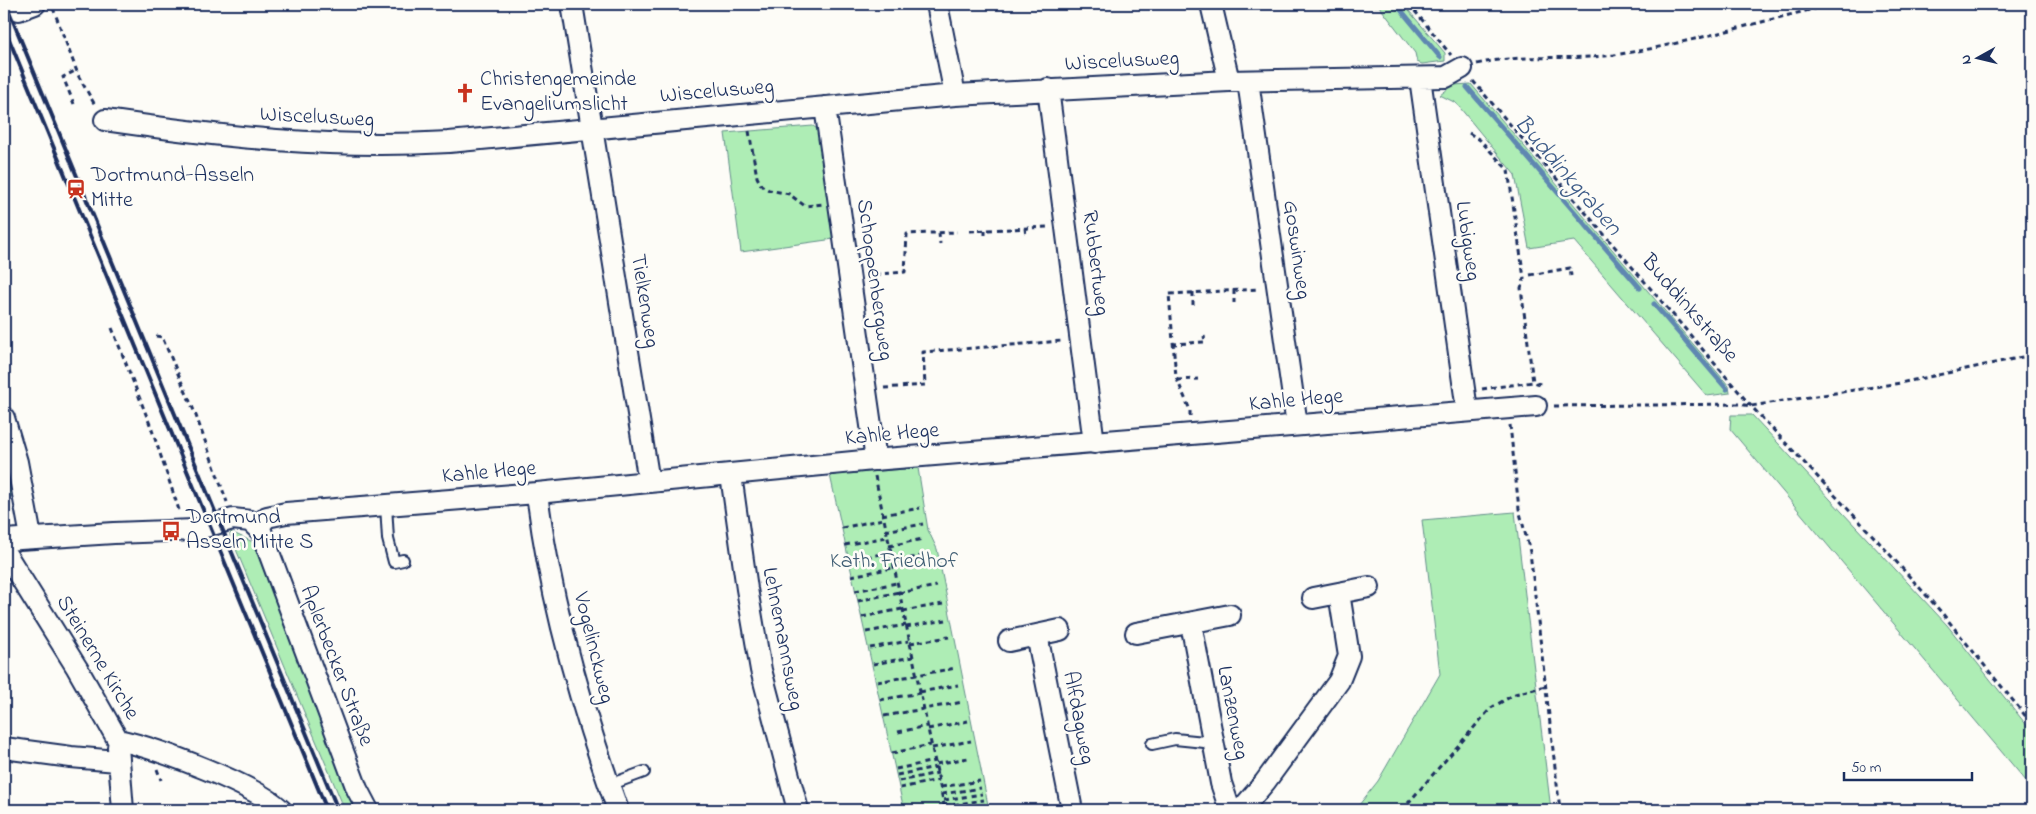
<svg xmlns="http://www.w3.org/2000/svg" width="2036" height="814" font-family="'Indie Flower',sans-serif">
  <rect width="100%" height="100%" fill="#fdfcf7"/>
  <filter id="ink" filterUnits="userSpaceOnUse"><feTurbulence type="fractalNoise" baseFrequency=".02" numOctaves="2"/><feDisplacementMap in="SourceGraphic" scale="10" xChannelSelector="R" yChannelSelector="G"/><feConvolveMatrix kernelMatrix="1 2 1 2 8 2 1 2 1" color-interpolation-filters="sRGB"/></filter>
  <g filter="url(#ink)">
    <!-- green -->
    <path fill="#aeedb5" stroke="#648e8a" d="M1367 4H1403L1445 53V61L1422 64 1417 62 1415 53 1379 6H1370Z
      M1471 84 1729 386 1730 393 1707 396 1574 241 1529 248 1515 175 1456 103 1440 95 1453 85Z
      M813 126 820 131 834 239 741 252 725 133Z
      M1731 415H1752L1947 625 2032 732V788L1730 429Z
      M4 457 9 463 15 496 9 497 4 494 8 482 4 479Z
      M918 468 928 530 937 549 989 810H904L830 475Z
      M1515 512 1551 810H1355L1378 781 1440 674 1422 520Z
      M231 532 253 542 355 810H345L230 535Z"/>
    <g fill="none" stroke-linecap="round" stroke-linejoin="round">
      <!-- stream -->
      <path stroke="#5e87b1" stroke-width="5" d="M1396 4 1440 57
        M1467 87 1640 288
        M1654 304 1727 389"/>
      <!-- minor-tunnel -->
      <path stroke="#d0d3d8" stroke-width="20" stroke-dasharray="20 10" stroke-linecap="butt" d="M4 16 19 10"/>
      <defs>
        <path id="service" d="M386 505 388 539 394 562 403 560
          M1152 744 1175 739 1214 743
          M609 785 644 772"/>
        <path id="minor" d="M572 4 649 482
          M937 4 955 95
          M1211 4 1229 81
          M19 10 35 4
          M1420 78 1467 410
          M1248 81 1297 425
          M1048 89 1094 443
          M825 107 876 460
          M105 120C222 137 331 149 449 142L955 95 1229 81 1446 77 1462 68
          M4 418 17 462 31 537
          M731 475 747 589 761 670 798 810
          M537 493C550 601 581 708 618 810
          M258 527 267 517 286 513 537 493 873 460 1536 406
          M4 540 114 533 195 530 233 519 250 521 261 531 357 789 368 810
          M4 551 77 668 118 740C156 748 254 784 281 810
          M1313 598 1369 587
          M1191 623 1221 783 1230 810
          M1136 633 1230 615
          M1037 635 1072 810
          M1009 641 1060 630
          M118 747 123 810
          M4 748 71 757 117 761
          M1241 810 1265 782 1339 681 1349 656 1339 593"/>
      </defs>
      <!-- service casing -->
      <use href="#service" stroke="#1b2f5e" stroke-width="14"/>
      <!-- minor casing -->
      <use href="#minor" stroke="#1b2f5e" stroke-width="24"/>
      <!-- path -->
      <path stroke="#1b2f5e" stroke-width="3" stroke-dasharray="5 4" stroke-linecap="butt" d="M1409 4 1451 55
        M53 8 79 77 95 105
        M1477 64C1522 53 1568 61 1614 55 1689 44 1762 20 1836 4
        M1473 81 1751 406 1876 539 1942 613 2032 724
        M4 92 9 104
        M74 104 63 77 77 70
        M749 131 757 177 761 185 769 190 789 194 805 206 823 204
        M1469 133 1480 140 1508 170 1524 278 1521 288 1533 382
        M1025 228 1026 236
        M985 230V238
        M970 231 1048 227
        M939 233 940 244
        M867 275 905 272 907 234 957 232
        M1530 275 1570 268 1571 276
        M1234 290V303
        M1193 292V305
        M112 328 151 427 180 513
        M156 336 162 337 195 413 227 502
        M1172 344 1205 342 1204 336
        M1177 380 1198 379
        M884 388 925 385 923 352 1062 341
        M1482 389 1533 382 1544 385
        M1554 406 1739 404 1751 406 1900 383 2032 355
        M1190 416V410L1176 377 1169 294 1259 289
        M1510 425 1519 509 1530 552 1560 810
        M875 476 945 810
        M882 515 920 508
        M842 528 883 519
        M885 531 923 524
        M845 545 887 537
        M889 546 923 539
        M849 561 890 552
        M892 562 927 555
        M851 576 893 568
        M855 591 897 583
        M899 593 937 586
        M858 601 899 592
        M903 611 943 604
        M862 617 902 609
        M906 627 946 620
        M866 632 906 625
        M910 643 949 637
        M870 648 909 641
        M873 664 913 657
        M877 682 956 668
        M920 692 958 685
        M880 700 920 693
        M884 716 963 702
        M928 729 968 721
        M898 732 927 726
        M932 748 971 741
        M892 753 931 745
        M936 764 968 758
        M157 769 161 780
        M896 769 935 761
        M897 775 936 767
        M899 781 938 773
        M941 787 980 781
        M900 788 939 780
        M942 794 981 788
        M944 800 982 794
        M945 806 984 800
        M955 810 985 805
        M1402 810 1491 708 1515 694 1546 686"/>
      <!-- service -->
      <use href="#service" stroke="#fdfcf7" stroke-width="10"/>
      <!-- minor -->
      <use href="#minor" stroke="#fdfcf7" stroke-width="20"/>
      <!-- rail -->
      <path stroke="#1b2f5e" stroke-width="4" d="M6 4 338 810
        M4 27 327 810"/>
    </g>
  </g>
  <!-- icons -->
  <defs>
    <symbol id="church-bare" viewBox="-9 -9 18 18"><path d="M-1.2-6h2.4v3.5h3.3v2.4h-3.3V6h-2.4V-.1h-3.3v-2.4h3.3Z" fill="#c8321e" stroke="#fdfcf7" stroke-width="2.5" paint-order="stroke"/></symbol>
    <symbol id="station-bare" viewBox="-9 -9 18 18"><path d="M-3-6H3Q5-6 5-4V2Q5 4 3 4L4.5 6H3L1.5 4h-3L-3 6H-4.5L-3 4Q-5 4-5 2V-4Q-5-6-3-6ZM-3.5-4v3h7v-3ZM-3.5 1v1.5H-2V1ZM2 1v1.5H3.5V1Z" fill="#c8321e" stroke="#fdfcf7" stroke-width="2.5" paint-order="stroke"/></symbol>
    <symbol id="bus-bare" viewBox="-9 -9 18 18"><path d="M-5-6H5V4H4V6H2V4H-2V6H-4V4H-5ZM-3.5-4V0h7V-4ZM-3.5 1.2v1.5H-2V1.2ZM2 1.2v1.5H3.5V1.2Z" fill="#c8321e" stroke="#fdfcf7" stroke-width="2.5" paint-order="stroke"/></symbol>
  </defs>
  <g fill-rule="evenodd">
    <use href="#church-bare" x="451" y="79" width="28" height="28"/>
    <use href="#station-bare" x="62" y="175" width="28" height="28"/>
    <use href="#bus-bare" x="157" y="517" width="28" height="28"/>
  </g>
  <g text-anchor="middle" dominant-baseline="central" stroke-width="5" stroke-linejoin="round" paint-order="stroke">
    <!-- street labels -->
    <g font-size="22" fill="#1b2f5e" stroke="#fdfcf7">
      <text transform="translate(1122 62) rotate(-3)">Wiscelusweg</text>
      <text transform="translate(717 92) rotate(-5)">Wiscelusweg</text>
      <text transform="translate(317 118) rotate(3)">Wiscelusweg</text>
      <text transform="translate(1467 241) rotate(82)">Lubigweg</text>
      <text transform="translate(1296 250) rotate(82)">Goswinweg</text>
      <text transform="translate(1095 263) rotate(83)">Rubbertweg</text>
      <text transform="translate(874 280) rotate(82)">Schoppenbergweg</text>
      <text transform="translate(644 301) rotate(81)">Tielkenweg</text>
      <text transform="translate(1689 309) rotate(49)">Buddinkstraße</text>
      <text transform="translate(1296 401) rotate(-5)">Kahle Hege</text>
      <text transform="translate(892 435) rotate(-5)">Kahle Hege</text>
      <text transform="translate(489 473) rotate(-5)">Kahle Hege</text>
      <text transform="translate(782 639) rotate(79)">Lehnemannsweg</text>
      <text transform="translate(593 648) rotate(76)">Vogelinckweg</text>
      <text transform="translate(97 658) rotate(59)">Steinerne Kirche</text>
      <text transform="translate(336 666) rotate(69)">Aplerbecker Straße</text>
      <text transform="translate(1232 713) rotate(79)">Lanzenweg</text>
      <text transform="translate(1078 718) rotate(79)">Alfdagweg</text>
    </g>
    <!-- poi labels -->
    <g font-size="22" fill="#1b2f5e" stroke="#fdfcf7" text-anchor="start">
      <text x="480" y="80">Christengemeinde<tspan x="480" dy="25">Evangeliumslicht</tspan></text>
      <text x="91" y="176">Dortmund-Asseln<tspan x="91" dy="25">Mitte</tspan></text>
      <text x="186" y="518">Dortmund<tspan x="186" dy="25">Asseln Mitte S</tspan></text>
    </g>
    <!-- park labels -->
    <g font-size="22" fill="#405e74" stroke="#fdfcf7">
      <text x="894" y="562">Kath. Friedhof</text>
    </g>
    <!-- water labels -->
    <g font-size="24" font-style="italic" fill="#3d5b88" stroke="#fdfcf7">
      <text transform="translate(1567 176) rotate(49)">Buddinkgraben</text>
    </g>
  </g>
  <!-- margin -->
  <rect width="2036" height="814" fill="none" stroke="#fdfcf7" stroke-width="20"/>
  <rect x="10" y="10" width="2016" height="794" fill="none" stroke="#1b2f5e" stroke-width="2" filter="url(#ink)"/>
  <!-- north arrow -->
  <g transform="translate(1978 58) rotate(262)" stroke="#fdfcf7" stroke-width="4" paint-order="stroke">
  <path d="M0-4L9 19L0 12L-9 19Z" fill="#1b2f5e"/>
  <text y="-8" font-size="14" font-weight="bold" text-anchor="middle" fill="#1b2f5e">N</text>
  </g>
  <!-- scale -->
  <path d="M1844 772v8h128v-8" fill="none" stroke="#1b2f5e" stroke-width="2.5"/>
  <text x="1851" y="772" font-size="15" fill="#1b2f5e" stroke="#fdfcf7" stroke-width="4" paint-order="stroke">50 m</text>
</svg>
